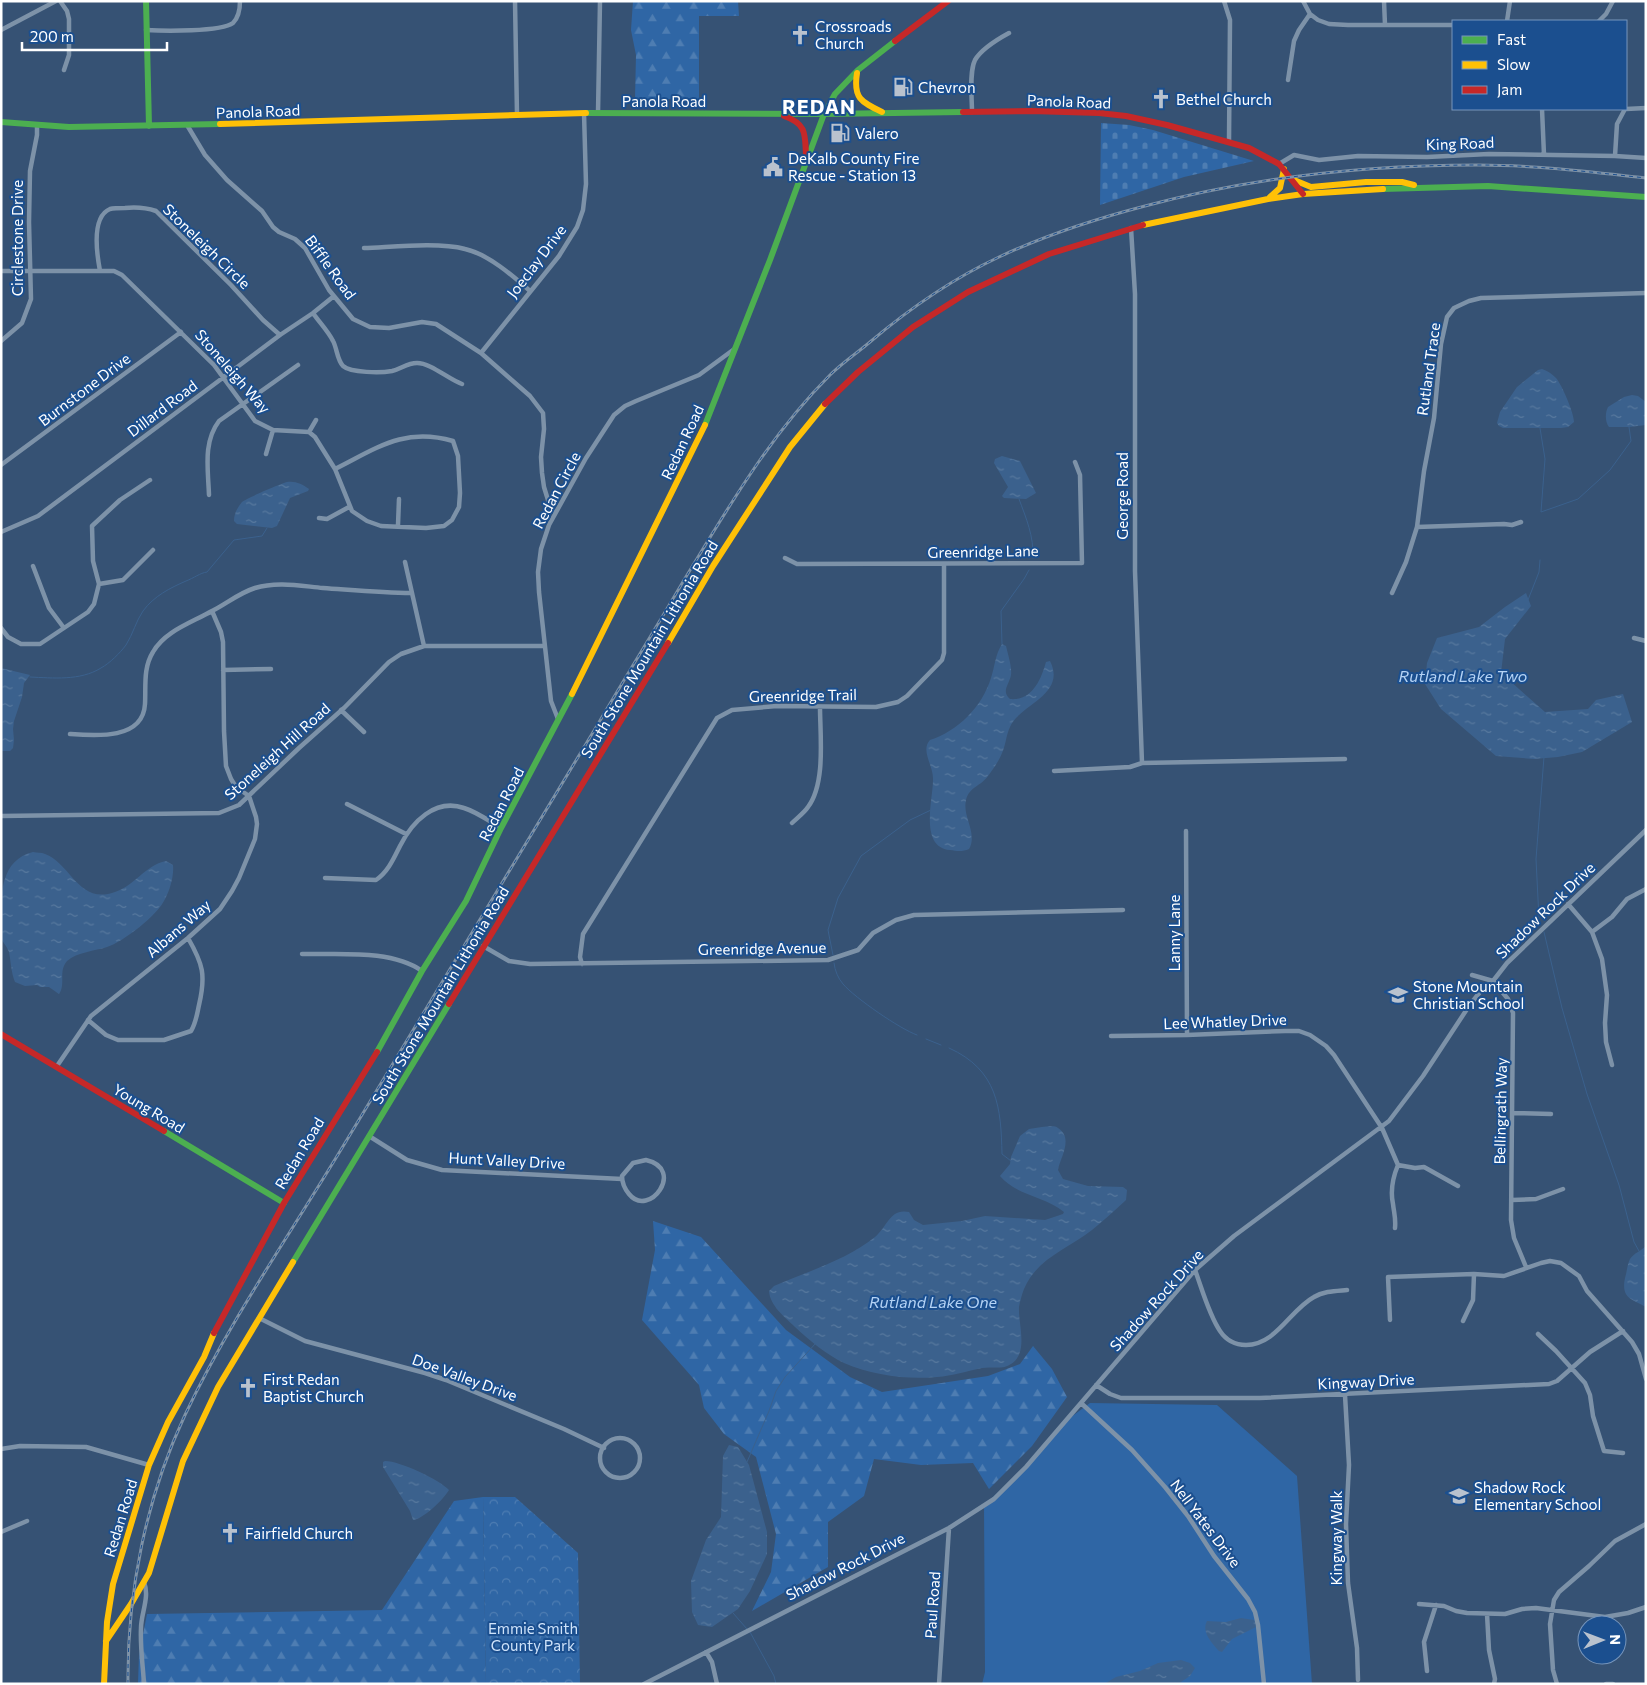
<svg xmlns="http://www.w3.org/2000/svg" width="1647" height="1685" font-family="Commissioner,sans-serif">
  <defs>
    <pattern id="forest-firs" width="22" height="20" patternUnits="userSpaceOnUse" patternTransform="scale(1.25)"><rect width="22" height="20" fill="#2f66a5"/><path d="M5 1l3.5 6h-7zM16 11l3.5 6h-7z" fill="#4e7db2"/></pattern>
    <pattern id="cemetery-stones" width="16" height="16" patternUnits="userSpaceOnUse" patternTransform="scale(1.25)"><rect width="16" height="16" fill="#2f66a5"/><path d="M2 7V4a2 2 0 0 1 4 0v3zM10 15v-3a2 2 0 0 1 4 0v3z" fill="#4e7db2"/></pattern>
    <pattern id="park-crowns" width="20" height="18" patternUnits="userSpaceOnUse" patternTransform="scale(1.25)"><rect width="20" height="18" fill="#2f66a5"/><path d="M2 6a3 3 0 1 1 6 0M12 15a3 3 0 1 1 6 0" fill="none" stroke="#4e7db2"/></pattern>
    <pattern id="water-ripples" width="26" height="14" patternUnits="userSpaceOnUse" patternTransform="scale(1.25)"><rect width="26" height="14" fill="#3b618d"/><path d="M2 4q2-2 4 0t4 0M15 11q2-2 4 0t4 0" fill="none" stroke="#58799e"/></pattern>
  </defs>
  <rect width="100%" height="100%" fill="#365274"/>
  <!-- grass -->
  <path fill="#2f66a5" d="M1090 1403 1217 1405 1297 1476 1312 1684H982L985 1672 984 1505 1014 1478 1067 1420Z"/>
  <!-- forest -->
  <path fill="url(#forest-firs)" d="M633 1H738L739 16H699V99H635L636 55 631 30Z
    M653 1221 701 1237 786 1330 850 1377 882 1392 988 1376 1020 1364 1033 1346 1052 1369 1067 1397 1032 1446 989 1489 973 1463 921 1465 874 1459 864 1496 828 1522V1567L752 1611 771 1572 776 1534 756 1457 724 1434 704 1408 699 1385 642 1320 655 1250Z
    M483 1497 486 1684H138L139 1655 147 1614 382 1610 454 1501Z"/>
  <!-- cemetery -->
  <path fill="url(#cemetery-stones)" d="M1101 123 1129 125 1153 130 1254 161 1184 177 1100 205Z"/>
  <!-- park -->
  <path fill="url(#park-crowns)" d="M483 1497H515L578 1553 580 1684H486Z"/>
  <!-- water -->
  <path fill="url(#water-ripples)" d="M1542 369C1548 371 1552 374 1556 378 1562 385 1574 413 1574 422L1568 427 1561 428H1503L1499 426 1497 423 1500 412 1517 387 1538 370Z
    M1632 395 1638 396 1646 402V425L1629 427H1609C1605 422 1605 413 1608 407L1624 397Z
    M1002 456 1020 461 1036 493 1026 499 1004 498 1002 496 1008 487 994 463 995 459Z
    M287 482C296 481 302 484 309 489L308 491 290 498 277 526 272 528 237 524 234 521C234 514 237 508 242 502 247 498 280 484 287 482Z
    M1526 593 1531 606 1505 639 1501 673 1545 712 1588 709 1596 700 1623 694 1632 722 1582 752 1558 757 1534 759 1496 756 1441 709 1425 684 1427 663 1437 638 1479 627 1505 607Z
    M1002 644 1006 646C1008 655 1012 666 1011 675 1009 685 1001 691 1010 699 1032 701 1041 680 1046 662L1050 661C1067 695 1020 704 1010 727 1006 735 1006 744 1002 753 999 761 993 769 988 776 981 786 969 787 966 800 962 817 978 833 969 849 962 852 957 851 950 850 919 847 933 800 933 780 934 766 920 751 930 740 958 731 982 707 991 678 995 666 995 655 1002 644Z
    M1 668 30 675 24 683 22 697 14 721 13 729 14 740 13 748 10 751H1Z
    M33 852C37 853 41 852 45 854 70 863 78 903 112 893 133 888 145 865 166 861L173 865C174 876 170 890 165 899 158 915 123 942 107 947 95 951 77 952 67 961 58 971 66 984 59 994L49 987H40L37 985 25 986 15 982C11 972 11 962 9 952 7 946 3 943 1 938 0 933 1 924 1 919 1 893 1 860 33 852Z
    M1042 1127C1047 1127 1054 1125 1058 1128 1074 1138 1060 1158 1058 1170L1063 1179 1088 1186 1123 1187 1127 1190 1126 1200C1115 1210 1103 1221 1092 1230 1068 1249 1037 1258 1024 1289 1022 1294 1020 1301 1019 1307 1018 1324 1029 1353 1011 1364 1003 1370 991 1366 982 1368 967 1371 952 1376 937 1377 907 1380 872 1375 844 1363 827 1355 809 1340 795 1327 785 1317 770 1306 769 1291L774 1286C807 1272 848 1259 875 1237 888 1226 890 1208 909 1212L914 1220 923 1225 962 1221 985 1216 1045 1220 1063 1214 1064 1212C1045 1196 1017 1196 1000 1176L1010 1164 1011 1157 1020 1136 1029 1129Z
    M1646 1246V1307C1631 1299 1621 1298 1625 1278 1627 1272 1627 1265 1630 1259 1634 1253 1641 1251 1646 1246Z
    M729 1445 738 1447 749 1465 767 1532V1554L750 1591 738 1609 712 1627 698 1625 692 1612 691 1581 706 1540 721 1517 723 1456Z
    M385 1461C400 1461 440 1480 449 1490 444 1499 422 1520 413 1520L410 1511 383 1467V1462Z
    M1241 1618 1254 1620 1257 1623 1256 1627 1232 1639 1222 1652 1219 1651C1212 1643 1201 1632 1207 1621L1226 1622Z
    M1181 1660 1190 1663 1195 1668 1190 1676 1178 1684H1104L1116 1677 1140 1671 1158 1663Z"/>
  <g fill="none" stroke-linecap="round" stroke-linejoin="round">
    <!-- stream -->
    <path stroke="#3b618d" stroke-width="1" d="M1540 428 1545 459 1541 512 1578 499 1610 470 1631 441 1629 427
      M1019 499C1026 518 1034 536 1033 558
      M1528 600 1539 572 1540 560
      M1002 644 1001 611 1024 579 1029 570
      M30 677C53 678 80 681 101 668 110 663 120 653 126 645 133 634 136 621 143 611 154 596 170 588 186 581 194 578 200 573 207 572L234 540 262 536 267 528
      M1539 919 1536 859 1544 757
      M1544 932 1562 1008 1587 1094 1619 1185 1634 1242 1639 1251
      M833 955 828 930 838 898 861 856 910 820 931 810
      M834 963C835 971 838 978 843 984 855 998 900 1029 917 1035
      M926 1039 941 1045
      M949 1048C998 1070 1001 1108 1002 1154L1011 1161
      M747 1462 769 1411 776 1391 785 1377 816 1343
      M733 1613 747 1629
      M750 1632 774 1676 776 1684"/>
    <!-- street -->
    <path stroke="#7d92a8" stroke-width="4.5" d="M60 1 67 11 69 19V55L64 70
      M515 1 517 115
      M1224 1 1230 20 1229 142
      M1303 1 1310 14 1318 20 1329 24 1348 25H1453
      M1384 1 1385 25
      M1507 21 1510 1
      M1599 21 1606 14 1613 1
      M1 30 56 1
      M146 30C163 31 221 32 233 23 239 17 240 9 240 1
      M1288 80 1294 41 1299 30 1310 14
      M1542 109 1544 155
      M1626 109 1646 108
      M972 112C972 98 969 72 975 60 982 48 998 39 1009 33
      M598 113 600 1
      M187 125 205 155 227 180 262 211 273 227 279 232 295 239 305 248 329 290 353 319 370 327 389 328 422 322 436 324 481 353 530 396 543 413 544 429 541 457 542 473 544 487 548 500 555 513
      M1615 156 1617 124 1625 109
      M1279 164 1294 155 1319 160 1358 156 1427 157 1489 154 1615 156 1646 158
      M364 248C393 247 438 242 465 249 488 254 513 276 530 291
      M1 271H114L122 275 214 365 255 421 273 430 309 432 315 437 335 469 352 511 367 521 381 526 426 528 444 526 452 520 459 507 460 493 458 456 453 441C404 427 377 448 335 469
      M100 271C97 255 91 217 110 209 114 208 120 208 125 208 135 207 147 208 156 211L231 285 263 320 280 335
      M313 313C319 322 328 331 333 341 337 348 337 360 343 366 351 373 381 373 392 371 401 369 407 363 417 363 431 363 448 379 462 384
      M1 341 22 323 31 299 29 222 30 171 37 135V125
      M481 353 559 256 577 227 583 210 586 184 584 113
      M309 432 316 420
      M266 454 273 430
      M1 465 181 332
      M209 495C208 469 203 442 219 421L298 365
      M319 518 327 519 349 507
      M398 525 399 499
      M1417 527 1504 524 1512 525 1521 522
      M1 532 38 516 280 335 313 313 334 296
      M785 558 797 564 1082 563 1080 475 1075 462
      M405 562 424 646
      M33 566 49 608 64 628
      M99 584 123 580 153 550
      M1392 593 1406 562 1417 527 1424 471 1434 418 1441 344 1447 317 1454 308 1469 301 1481 298 1646 293
      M1 628 8 637 21 644H40L88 612 94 604 99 584 93 561 92 526 120 500 150 480
      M1634 638 1646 641
      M223 670 271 669
      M341 710 364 732
      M558 719 551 701 539 592 538 572 541 549 549 525 586 458 614 415 625 406 636 401 699 375 733 350
      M70 734C96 736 143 740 145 704 146 686 143 668 153 652 165 631 191 623 212 611 226 604 239 593 255 588 277 581 301 586 323 588 352 590 382 593 411 593
      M1142 763 1345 759
      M1054 771 1130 767 1142 763 1135 571V294L1131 228
      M347 804 406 834
      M1 816 219 813 239 805 299 748 344 708 389 662 401 654 424 646H545
      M792 823C797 818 804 813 808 807 826 783 820 735 820 707
      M1186 831 1187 1035
      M325 878 376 880C388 872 394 858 400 846 412 822 435 798 464 808 477 812 489 821 501 828
      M1568 904 1592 932 1602 959 1607 995 1605 1023 1606 1042 1612 1065
      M1592 932 1612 917 1627 899 1646 889
      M483 946 509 961 530 964 828 960 858 950 873 933 896 920 914 915 1123 910
      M302 954C339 955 391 949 422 971
      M582 964 580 957 583 934 717 718 732 710 777 706 876 707 898 702 907 696 942 660 944 653V564
      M1472 975 1493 981 1508 999 1513 1013 1511 1220 1514 1238 1526 1267
      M88 1020 106 1035 118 1040H164L191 1031C196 1023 197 1014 199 1005 206 975 203 964 188 938
      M1111 1036 1187 1035 1285 1031H1299L1310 1035 1326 1046 1334 1055 1382 1128 1398 1165 1415 1168 1424 1167 1458 1186
      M57 1066 91 1016 188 938 220 909 232 891 239 878 255 839 257 824 256 817 249 796 236 787 231 779 226 766 224 731 223 642 221 632 212 611
      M1512 1113 1551 1114
      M369 1136 407 1160 442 1170 622 1179
      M646 1160C686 1169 649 1219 629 1194 624 1188 622 1183 622 1176L633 1163Z
      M1512 1200 1536 1199 1563 1189
      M1395 1228C1396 1218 1394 1213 1393 1204 1390 1190 1393 1177 1398 1165
      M1195 1270C1202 1289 1209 1315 1220 1331 1226 1340 1235 1345 1246 1345 1276 1345 1290 1310 1314 1297 1324 1291 1336 1291 1347 1290
      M259 1318 305 1341 425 1373 446 1380 564 1429 604 1448
      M1390 1320 1388 1277 1474 1274 1504 1276 1541 1263 1550 1261 1561 1263 1579 1276 1587 1291 1632 1342 1639 1354 1646 1379
      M1463 1321 1473 1300 1474 1274
      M1538 1334 1556 1351 1585 1383 1590 1395 1593 1416 1604 1451 1623 1453
      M1096 1385 1110 1394 1121 1398H1260L1549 1384 1557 1381 1590 1352 1623 1331
      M1345 1395 1349 1465 1346 1524 1348 1583 1357 1648 1358 1680
      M1081 1403 1132 1450 1165 1487 1188 1516 1214 1556 1248 1599 1255 1612 1258 1625 1264 1684
      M600 1458a20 20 0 1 1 40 0a20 20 0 1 1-40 0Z
      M1 1449 20 1446 86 1447 149 1465
      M1 1532 27 1521
      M1419 1604 1444 1606 1456 1611 1467 1613 1505 1614 1522 1609 1536 1608 1605 1617 1628 1613 1646 1607
      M1487 1614 1489 1650 1495 1679 1494 1684
      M706 1652 712 1662 717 1684
      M1427 1671 1424 1642 1436 1605
      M144 1684C143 1666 140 1647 141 1628 141 1613 150 1597 144 1582
      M644 1684 949 1528 994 1499 1026 1467 1195 1270 1234 1236 1389 1121 1423 1076 1469 1006 1480 992 1493 981 1507 963 1646 830
      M939 1684 949 1528
      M1557 1684 1553 1670 1550 1624 1554 1600 1559 1592 1589 1566 1615 1541 1646 1524
      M1606 1684H1613"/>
    <!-- fast -->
    <path stroke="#4caf50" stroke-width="6" d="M146 1 149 126
      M586 113 824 114 963 112
      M1 122 69 127 220 124
      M1383 189 1488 186 1646 197
      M705 425 770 260 824 114 835 94 858 70 895 41
      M377 1052 422 971 466 901 501 828 572 694
      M164 1131 284 1203
      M293 1262 449 1004"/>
    <!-- slow -->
    <path stroke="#ffc107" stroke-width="6" d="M857 73C853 98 861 102 882 112
      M220 124 586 113
      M1294 180 1311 187 1366 182H1402L1414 185
      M1270 197 1280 188 1284 169
      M1143 225 1268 199 1303 194 1383 189
      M668 643 713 566 790 447 825 404
      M572 694 705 425
      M106 1641 131 1604 149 1573 183 1461 218 1387 293 1262
      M104 1684 107 1622 113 1584 149 1465 168 1422 204 1357 214 1333"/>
    <!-- jam -->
    <path stroke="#c62828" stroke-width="6" d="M895 41 948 1
      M963 112 1031 111 1099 113 1126 116 1167 125 1249 148 1279 164 1303 194
      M784 116C807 124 805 134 806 156
      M825 404 858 372 913 327 968 292 1049 254 1143 225
      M449 1004 668 643
      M1 1034 164 1131
      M214 1333 284 1203 377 1052"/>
    <defs>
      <path id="rail" d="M128 1684C127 1592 146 1498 185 1415 230 1320 291 1233 345 1143 429 1003 514 864 598 724 626 676 656 628 684 580 728 508 770 435 830 375 842 363 857 353 870 342 909 309 952 279 999 257 1046 235 1095 219 1145 206 1254 177 1366 165 1478 165 1534 165 1590 172 1646 178"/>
    </defs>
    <!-- rail casing -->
    <use href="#rail" stroke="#7e92a7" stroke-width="3"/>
    <!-- rail -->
    <use href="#rail" stroke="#1b4f8f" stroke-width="1" stroke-dasharray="4" stroke-linecap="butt"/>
  </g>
  <!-- icons -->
  <defs>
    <symbol id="church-bare" viewBox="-9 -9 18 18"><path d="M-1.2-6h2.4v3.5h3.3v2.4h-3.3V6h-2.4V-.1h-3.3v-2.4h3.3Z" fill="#b9c2ce" stroke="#1b4f8f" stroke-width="2.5" paint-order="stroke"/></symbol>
    <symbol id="fuel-bare" viewBox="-9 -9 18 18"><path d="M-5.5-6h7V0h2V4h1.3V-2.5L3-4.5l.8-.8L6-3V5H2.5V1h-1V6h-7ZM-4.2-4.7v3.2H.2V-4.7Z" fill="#b9c2ce" stroke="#1b4f8f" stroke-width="2.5" paint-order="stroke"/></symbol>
    <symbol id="civic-bare" viewBox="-9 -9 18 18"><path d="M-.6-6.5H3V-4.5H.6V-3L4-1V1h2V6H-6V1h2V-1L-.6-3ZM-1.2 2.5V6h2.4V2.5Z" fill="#b9c2ce" stroke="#1b4f8f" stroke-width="2.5" paint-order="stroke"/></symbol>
    <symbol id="school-bare" viewBox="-9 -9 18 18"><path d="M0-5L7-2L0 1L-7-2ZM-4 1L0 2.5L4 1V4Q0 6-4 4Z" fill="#b9c2ce" stroke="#1b4f8f" stroke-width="2.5" paint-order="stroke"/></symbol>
  </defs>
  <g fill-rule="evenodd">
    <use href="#church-bare" x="786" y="21" width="28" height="28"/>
    <use href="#fuel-bare" x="889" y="73" width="28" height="28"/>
    <use href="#church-bare" x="1147" y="85" width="28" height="28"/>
    <use href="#fuel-bare" x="826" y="119" width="28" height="28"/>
    <use href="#civic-bare" x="759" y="153" width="28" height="28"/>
    <use href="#school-bare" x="1384" y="981" width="28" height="28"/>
    <use href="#church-bare" x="234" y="1374" width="28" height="28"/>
    <use href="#school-bare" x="1445" y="1482" width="28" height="28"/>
    <use href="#church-bare" x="216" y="1519" width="28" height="28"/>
  </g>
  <g text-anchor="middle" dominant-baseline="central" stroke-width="4" stroke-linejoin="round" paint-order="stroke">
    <!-- poi labels -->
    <g font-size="15" fill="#fff" stroke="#1b4f8f" text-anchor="start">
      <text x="815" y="26">Crossroads<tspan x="815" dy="17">Church</tspan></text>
      <text x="918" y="87">Chevron</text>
      <text x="1176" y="99">Bethel Church</text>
      <text x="855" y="133">Valero</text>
      <text x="788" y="158">DeKalb County Fire<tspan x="788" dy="17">Rescue - Station 13</tspan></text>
      <text x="1413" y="986">Stone Mountain<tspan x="1413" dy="17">Christian School</tspan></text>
      <text x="263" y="1379">First Redan<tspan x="263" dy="17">Baptist Church</tspan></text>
      <text x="1474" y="1487">Shadow Rock<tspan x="1474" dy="17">Elementary School</tspan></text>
      <text x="245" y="1533">Fairfield Church</text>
    </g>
    <!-- street labels -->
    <g font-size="15" fill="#fff" stroke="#1b4f8f">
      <text x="664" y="101">Panola Road</text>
      <text transform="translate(1069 101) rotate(2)">Panola Road</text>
      <text transform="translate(258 111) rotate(-2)">Panola Road</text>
      <text transform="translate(1460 143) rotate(-2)">King Road</text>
      <text transform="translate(17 238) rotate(-90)">Circlestone Drive</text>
      <text transform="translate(207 246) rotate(44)">Stoneleigh Circle</text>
      <text transform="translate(536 261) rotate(-53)">Joeclay Drive</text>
      <text transform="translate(331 267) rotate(54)">Biffle Road</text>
      <text transform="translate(1428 369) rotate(-82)">Rutland Trace</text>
      <text transform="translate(233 371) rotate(49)">Stoneleigh Way</text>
      <text transform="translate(84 389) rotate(-37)">Burnstone Drive</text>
      <text transform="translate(162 408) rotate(-37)">Dillard Road</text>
      <text transform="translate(682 442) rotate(-65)">Redan Road</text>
      <text transform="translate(556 490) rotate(-62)">Redan Circle</text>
      <text transform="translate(1122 496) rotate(-90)">George Road</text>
      <text transform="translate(983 551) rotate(-1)">Greenridge Lane</text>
      <text transform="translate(649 649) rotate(-59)">South Stone Mountain Lithonia Road</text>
      <text transform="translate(803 695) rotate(-1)">Greenridge Trail</text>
      <text transform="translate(277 751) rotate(-42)">Stoneleigh Hill Road</text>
      <text transform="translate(501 804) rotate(-63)">Redan Road</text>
      <text transform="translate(1545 910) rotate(-44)">Shadow Rock Drive</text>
      <text transform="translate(178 928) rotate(-41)">Albans Way</text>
      <text transform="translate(1174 933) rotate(-90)">Lanny Lane</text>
      <text transform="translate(762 948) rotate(-1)">Greenridge Avenue</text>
      <text transform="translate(440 995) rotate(-59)">South Stone Mountain Lithonia Road</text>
      <text transform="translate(1225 1021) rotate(-2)">Lee Whatley Drive</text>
      <text transform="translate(149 1108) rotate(31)">Young Road</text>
      <text transform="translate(1500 1111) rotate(-89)">Bellingrath Way</text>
      <text transform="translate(299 1153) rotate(-59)">Redan Road</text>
      <text transform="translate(507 1160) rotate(3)">Hunt Valley Drive</text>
      <text transform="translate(1156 1300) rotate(-48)">Shadow Rock Drive</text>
      <text transform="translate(465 1377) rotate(20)">Doe Valley Drive</text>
      <text transform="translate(1366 1381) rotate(-3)">Kingway Drive</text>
      <text transform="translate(120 1518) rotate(-73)">Redan Road</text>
      <text transform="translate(1206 1523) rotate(53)">Nell Yates Drive</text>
      <text transform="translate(1336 1538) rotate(-90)">Kingway Walk</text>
      <text transform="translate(845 1566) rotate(-27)">Shadow Rock Drive</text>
      <text transform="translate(932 1605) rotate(-86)">Paul Road</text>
    </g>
    <!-- park labels -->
    <g font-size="15" fill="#cfe3fa" stroke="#1b4f8f">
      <text x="533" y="1628">Emmie Smith<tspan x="533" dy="17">County Park</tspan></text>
    </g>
    <!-- water labels -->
    <g font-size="16" font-style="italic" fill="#b5d3f5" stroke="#1b4f8f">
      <text x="1463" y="675">Rutland Lake Two</text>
      <text x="933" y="1301">Rutland Lake One</text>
    </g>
    <!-- district labels -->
    <g font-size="20" font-weight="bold" letter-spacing="1" fill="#fff" stroke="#1b4f8f">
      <text x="819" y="106">REDAN</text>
    </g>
  </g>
  <!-- border -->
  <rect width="1647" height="1685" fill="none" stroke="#ffffff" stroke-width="5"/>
  <!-- legend -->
  <rect x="1452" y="20" width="175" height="90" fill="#1b4f8f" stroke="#7695bc"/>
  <rect x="1462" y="36" width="25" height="8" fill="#4caf50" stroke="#7695bc"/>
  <text x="1497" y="45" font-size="15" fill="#ffffff">Fast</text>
  <rect x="1462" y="61" width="25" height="8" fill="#ffc107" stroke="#7695bc"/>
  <text x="1497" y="70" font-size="15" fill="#ffffff">Slow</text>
  <rect x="1462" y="86" width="25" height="8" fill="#c62828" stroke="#7695bc"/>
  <text x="1497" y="95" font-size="15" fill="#ffffff">Jam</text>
  <!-- north arrow -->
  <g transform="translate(1602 1640) rotate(89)"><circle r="24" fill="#1b4f8f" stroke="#7695bc"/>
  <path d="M0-4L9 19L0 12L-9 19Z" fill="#b9c2ce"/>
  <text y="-8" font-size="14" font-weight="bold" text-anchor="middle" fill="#ffffff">N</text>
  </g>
  <!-- scale -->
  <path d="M22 42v8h145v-8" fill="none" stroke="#ffffff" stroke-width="2.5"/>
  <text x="30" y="42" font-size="15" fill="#ffffff" stroke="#1b4f8f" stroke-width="4" paint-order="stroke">200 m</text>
</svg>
